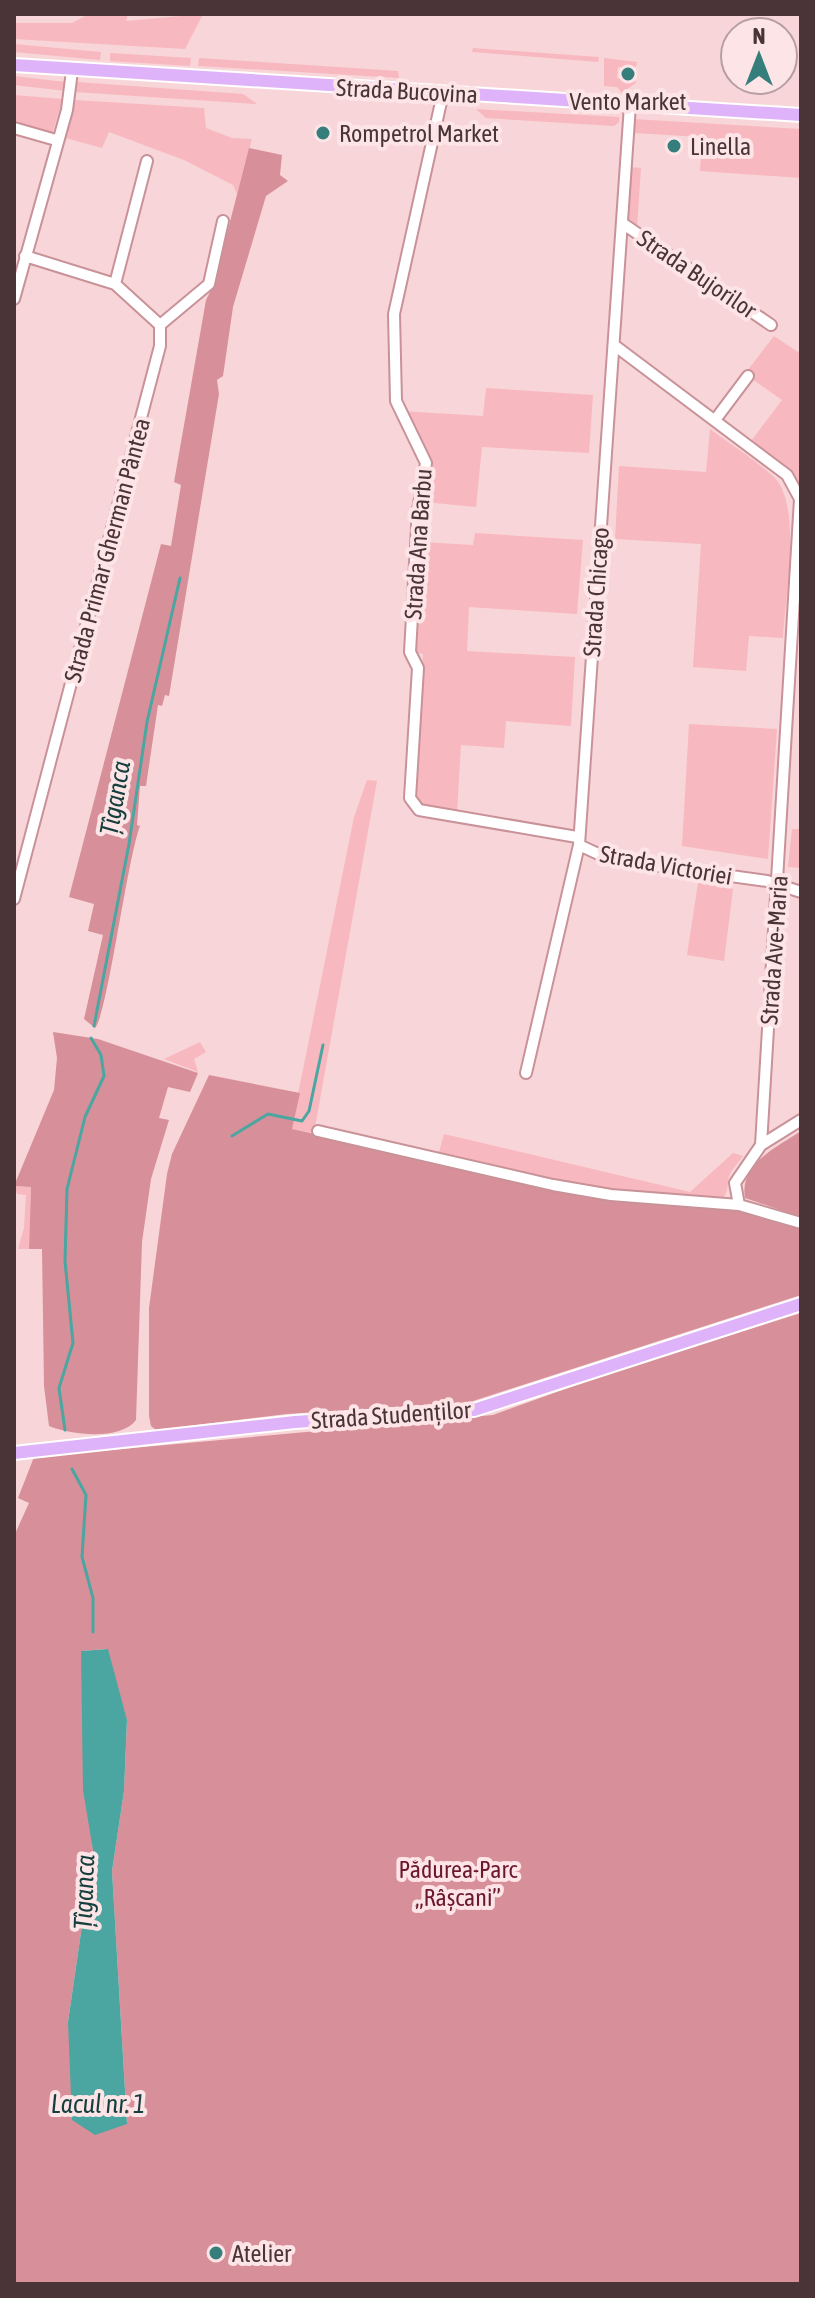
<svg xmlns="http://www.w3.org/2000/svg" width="815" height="2298" font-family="'Asap Condensed',sans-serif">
  <rect width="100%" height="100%" fill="#f8d5d8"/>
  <!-- green -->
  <path fill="#f8b8bf" d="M89 14H128L126 21 203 14 185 49 14 39V23H72Z
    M14 44 101 52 100 60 14 52Z
    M473 48 599 57 598 62 472 52Z
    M110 53 191 58 190 66 110 61Z
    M199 58 398 71 399 78 198 66Z
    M604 58 637 62 636 67H618L617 78 637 82 622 93 617 87 604 86Z
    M14 76 65 82 66 91 14 85Z
    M77 82 243 94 257 104 75 92Z
    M14 95 63 99 52 134 14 124Z
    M74 100 204 108 206 128 232 138 252 139 237 194 233 185 184 160 109 132 102 148 62 137Z
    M476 109 619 117V122L614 126 486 118Z
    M633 119 801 129V178L700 171 702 137 633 133Z
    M630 167 641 168 637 228 627 221Z
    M774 336 801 354V488L795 478 751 441 782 400 752 379 747 371Z
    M486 388 593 395 589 453 482 447 476 507 425 502 428 478 401 411 483 416Z
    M710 429C731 445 756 460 775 478 802 507 785 599 783 638L749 636 746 671 693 667 701 544 615 539 619 466 706 472Z
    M475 533 583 540 577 614 469 607 467 651 575 657 571 726 506 721 504 748 461 745 457 812 422 807 415 802 423 654 415 652 421 542 473 545Z
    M689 724 777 729 768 859 682 846Z
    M367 780 377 781 314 1133 291 1129 354 817Z
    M792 829H801V868L788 867Z
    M698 883 733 889 724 961 687 955Z
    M200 1042 206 1052 194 1059 198 1072 164 1059Z
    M444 1134 690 1192 733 1153 743 1156C739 1162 732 1169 729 1176 727 1183 729 1194 722 1198 691 1215 482 1162 439 1152Z
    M14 1182 15 1186 31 1187 29 1249H18L24 1228 26 1195 17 1194Z"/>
  <!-- forest -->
  <path fill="#d79099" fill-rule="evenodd" d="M249 148 282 155 280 175 288 181 266 196 233 307 223 376 217 380 219 394 169 696 165 695 162 706 158 705 146 786H140L137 825 140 826C127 860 107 1017 95 1028L84 1019 103 935 88 931 94 904 69 897 161 544 171 546 181 485 174 482 206 300 214 284Z
    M53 1032 98 1039 198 1073 190 1092 168 1087 159 1118 169 1120 151 1179 142 1242 136 1420C120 1441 71 1435 49 1426L44 1386 42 1249H29L31 1187 14 1186 54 1090 57 1058Z
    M209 1075 300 1093 292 1129 601 1196 741 1211 801 1225V1295L467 1403 287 1414 156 1430 151 1426 149 1416V1308L167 1174 172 1154Z
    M801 1131V1217L745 1198C739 1164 777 1147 801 1131Z
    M801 1313V2284H14V1536L29 1503 18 1498 34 1457 493 1415 615 1371ZM107 1649 127 1721 124 1791 112 1871 127 2123 68 2022 93 1850 81 1651Z"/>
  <!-- water -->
  <path fill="#4ba5a1" d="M108 1649 127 1720 124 1791 112 1871 127 2124 95 2135 72 2120 68 2022 93 1850 83 1790 81 1651Z"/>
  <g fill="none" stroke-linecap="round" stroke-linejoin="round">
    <!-- stream -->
    <path stroke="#4ba5a1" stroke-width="3" d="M94 1026 129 844 147 722 180 578
      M232 1136 268 1114 302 1121 309 1111 323 1045
      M65 1430 59 1388 73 1343 65 1261 67 1189 85 1117 104 1076 101 1055 91 1038
      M72 1469 86 1495 82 1557 93 1598V1632"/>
    <defs>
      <path id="minor" d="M443 93 394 314 396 401 426 463 418 510 410 652 418 668 410 798 419 810 577 837
        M14 128 56 140
        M622 223 771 325
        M25 256 115 284 160 325
        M115 284 147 161
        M14 299 67 110 72 71
        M160 325 209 284 223 221
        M614 345 787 475 800 499 761 1145 735 1183 739 1205
        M715 420 748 376
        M579 845 609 859 767 881 801 892
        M14 899 160 346V325
        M526 1073 579 845 630 105
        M318 1131 553 1185 611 1195 739 1205 801 1223
        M761 1145 801 1120"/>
      <path id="major" d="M14 65 801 115
        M14 1453 295 1422 474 1410 801 1304"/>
    </defs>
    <!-- minor casing -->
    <use href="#minor" stroke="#c89298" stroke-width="14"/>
    <!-- major casing -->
    <use href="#major" stroke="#fff" stroke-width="16"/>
    <!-- minor -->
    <use href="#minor" stroke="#fff" stroke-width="10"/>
    <!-- major -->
    <use href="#major" stroke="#dfb3fa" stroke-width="12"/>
  </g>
  <!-- markers -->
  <g fill="#357e7b" stroke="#fde5e7" stroke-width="3">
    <circle cx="628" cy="74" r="8"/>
    <circle cx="323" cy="133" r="8"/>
    <circle cx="674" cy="146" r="8"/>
    <circle cx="216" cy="2253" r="8"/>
  </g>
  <g text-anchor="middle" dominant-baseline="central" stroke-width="8" stroke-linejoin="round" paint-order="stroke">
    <!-- street labels -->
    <g font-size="24" fill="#4b3437" stroke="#fde5e7">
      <text transform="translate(407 91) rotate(3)">Strada Bucovina</text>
      <text transform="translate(697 274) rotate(34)">Strada Bujorilor</text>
      <text transform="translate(418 544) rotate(-86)">Strada Ana Barbu</text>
      <text transform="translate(107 550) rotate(-75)">Strada Primar Gherman Pântea</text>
      <text transform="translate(596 592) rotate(-86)">Strada Chicago</text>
      <text transform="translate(666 865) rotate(10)">Strada Victoriei</text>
      <text transform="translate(774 950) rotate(-86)">Strada Ave-Maria</text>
      <text transform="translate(391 1415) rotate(-4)">Strada Studenților</text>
    </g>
    <!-- poi labels -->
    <g font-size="24" fill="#4b3437" stroke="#fde5e7" text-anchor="start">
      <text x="628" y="101" text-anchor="middle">Vento Market</text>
      <text x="339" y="133">Rompetrol Market</text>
      <text x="690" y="146">Linella</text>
      <text x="232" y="2253">Atelier</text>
    </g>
    <!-- park labels -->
    <g font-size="24" fill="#6b182c" stroke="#fde5e7">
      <text x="458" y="1869">Pădurea-Parc<tspan x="458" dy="28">„Râșcani”</tspan></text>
    </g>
    <!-- water labels -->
    <g font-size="26" font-style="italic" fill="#153f3d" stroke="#fde5e7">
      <text transform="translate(115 798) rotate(-80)">Țîganca</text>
      <text transform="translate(84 1892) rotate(-88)">Țîganca</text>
      <text x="98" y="2104">Lacul nr. 1</text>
    </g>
  </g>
  <!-- border -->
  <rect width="815" height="2298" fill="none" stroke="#4b3437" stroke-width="32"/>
  <!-- north arrow -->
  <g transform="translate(759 56)"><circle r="38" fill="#fde5e7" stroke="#b69ea1" stroke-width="2"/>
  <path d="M0-6L14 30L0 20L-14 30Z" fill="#357e7b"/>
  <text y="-12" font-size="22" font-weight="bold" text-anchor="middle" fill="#4b3437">N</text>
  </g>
</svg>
